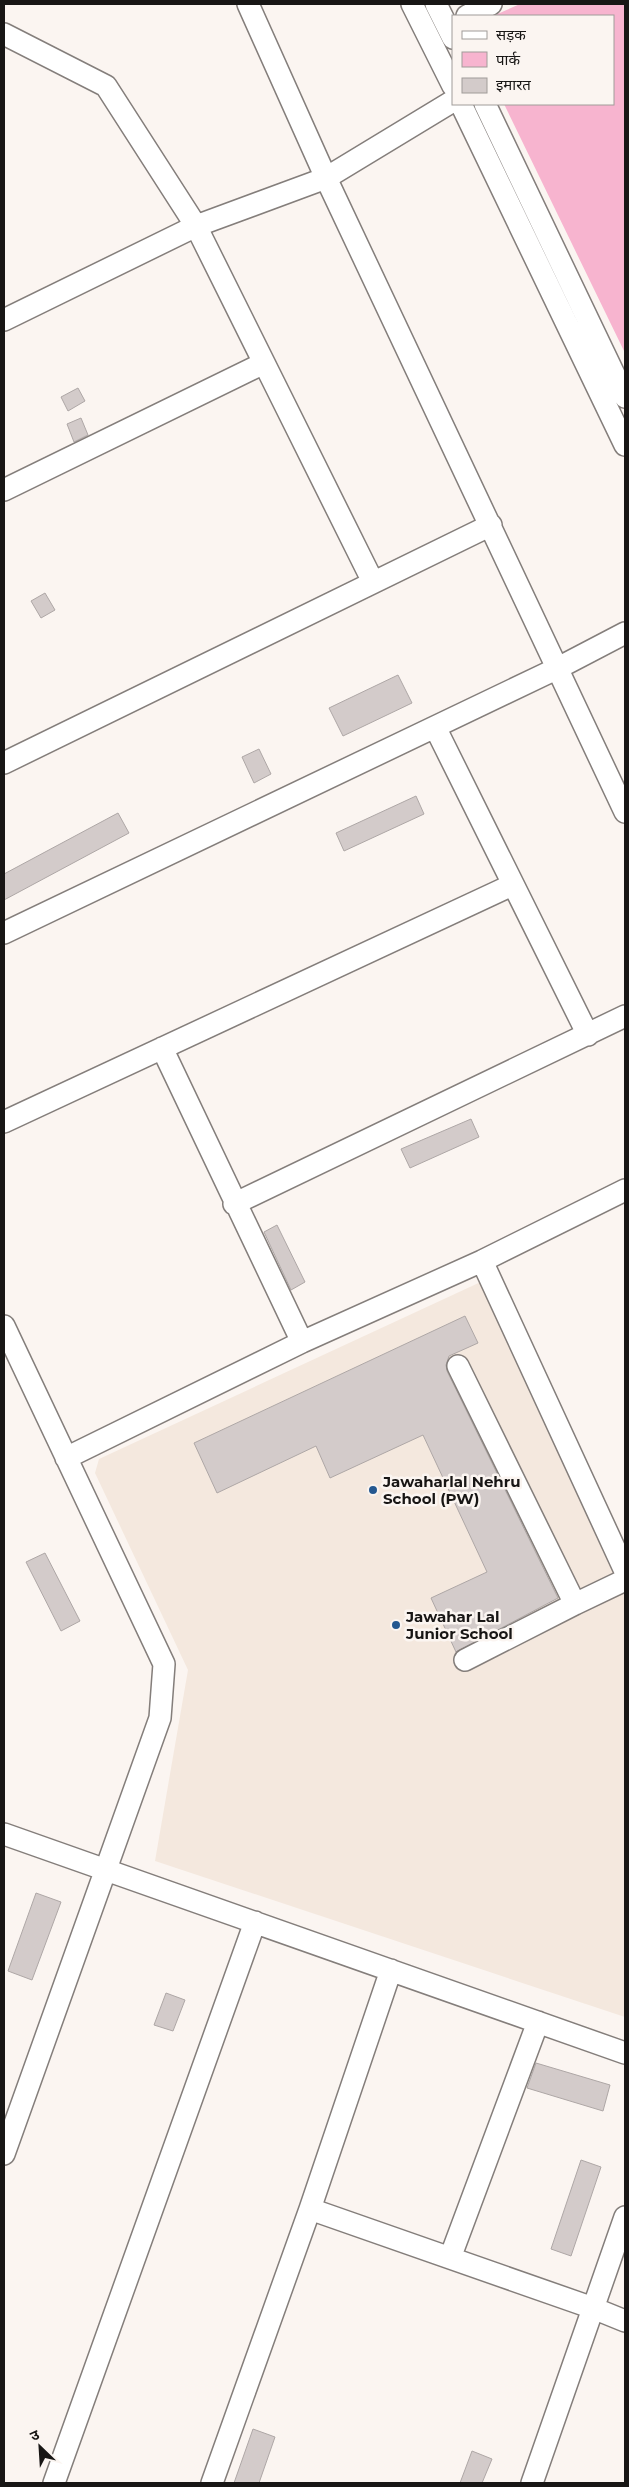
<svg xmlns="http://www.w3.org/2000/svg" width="629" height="2487" font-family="Montserrat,'Noto Sans Devanagari',sans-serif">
  <rect width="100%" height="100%" fill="#fbf5f1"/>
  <!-- built -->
  <path fill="#f4e8de" d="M485 1280 625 1580V2017L155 1861 188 1670 95 1473 99 1459Z"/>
  <!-- green -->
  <path fill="#f7b4cf" d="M520 4H625V353L504 104H613V16H493Z"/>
  <!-- building -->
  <path fill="#d3cbca" stroke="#aea7a6" d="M78 388 85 401 68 411 61 397Z
    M81 418 88 435 74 442 67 424Z
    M45 593 55 610 41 618 31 601Z
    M398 675 412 703 343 736 329 708Z
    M259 749 271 774 254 783 242 757Z
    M416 796 424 814 344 851 336 833Z
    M118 813 129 833 4 900V874Z
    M471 1119 479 1137 410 1168 401 1149Z
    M277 1225 305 1282 291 1290 264 1232Z
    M465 1316 478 1343 449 1356 446 1365 447 1371 558 1598 456 1652 431 1598 487 1572 423 1435 330 1478 316 1446 217 1493 194 1443Z
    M45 1553 80 1621 61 1631 26 1562Z
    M36 1893 61 1902 32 1980 8 1971Z
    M166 1993 185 2000 173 2031 154 2025Z
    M536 2063 610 2085 603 2111 527 2088Z
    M581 2160 601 2167 571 2256 551 2249Z
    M253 2429 275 2437 259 2483H234Z
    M472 2451 492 2459 482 2483H460Z"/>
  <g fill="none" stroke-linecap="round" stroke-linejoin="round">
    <defs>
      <path id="minor" d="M248 4 326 178 625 812
        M412 4 453 86
        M436 4 453 38
        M467 16 491 4
        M4 34 106 86 196 226 373 582
        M461 104 625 445
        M485 104 625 397
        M4 320 196 226 326 178 453 101
        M4 490 264 363
        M435 727 588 1035
        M4 763 491 525
        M4 933 558 668 625 633
        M162 1048 302 1342
        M4 1122 512 885
        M234 1204 625 1016
        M482 1261 625 1571
        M4 1326 164 1664 160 1718 4 2154
        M458 1366 575 1604 625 1580
        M66 1458 302 1342 482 1261 625 1190
        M465 1660 575 1604
        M4 1834 625 2053
        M310 2209 593 2308 625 2321
        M450 2258 538 2022
        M54 2483 255 1922
        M212 2483 310 2209 391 1970
        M532 2483 625 2217"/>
    </defs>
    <!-- minor casing -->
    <use href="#minor" stroke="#847e7b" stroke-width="24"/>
    <!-- minor -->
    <use href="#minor" stroke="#fff" stroke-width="21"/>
  </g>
  <!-- markers -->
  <g fill="#245890" stroke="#fbf5f1" stroke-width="2">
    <circle cx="373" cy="1490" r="5"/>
    <circle cx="396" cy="1625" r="5"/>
  </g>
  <g text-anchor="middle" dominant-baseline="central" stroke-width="5" stroke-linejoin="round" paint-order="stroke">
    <!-- poi labels -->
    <g font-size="15" font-weight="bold" fill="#181615" stroke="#fbf5f1" text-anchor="start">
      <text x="383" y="1481">Jawaharlal Nehru<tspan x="383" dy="17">School (PW)</tspan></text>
      <text x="406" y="1616">Jawahar Lal<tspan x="406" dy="17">Junior School</tspan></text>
    </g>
  </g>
  <!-- border -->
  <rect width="629" height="2487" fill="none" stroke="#181615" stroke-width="10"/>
  <!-- legend -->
  <rect x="452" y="15" width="162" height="90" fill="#fbf5f1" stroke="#a09c99"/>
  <rect x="462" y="31" width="25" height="8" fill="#ffffff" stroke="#a09c99"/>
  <text x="496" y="40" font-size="15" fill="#181615">सड़क</text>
  <rect x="462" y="52" width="25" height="15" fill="#f7b4cf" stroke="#a09c99"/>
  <text x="496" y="65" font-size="15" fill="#181615">पार्क</text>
  <rect x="462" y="78" width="25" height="15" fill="#d3cbca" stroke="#a09c99"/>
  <text x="496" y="90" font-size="15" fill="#181615">इमारत</text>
  <!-- north arrow -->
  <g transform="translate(40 2447) rotate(335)" stroke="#fbf5f1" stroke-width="4" paint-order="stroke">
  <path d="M0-4L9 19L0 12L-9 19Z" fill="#181615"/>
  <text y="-8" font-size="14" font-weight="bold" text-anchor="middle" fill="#181615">उ</text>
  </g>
</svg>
